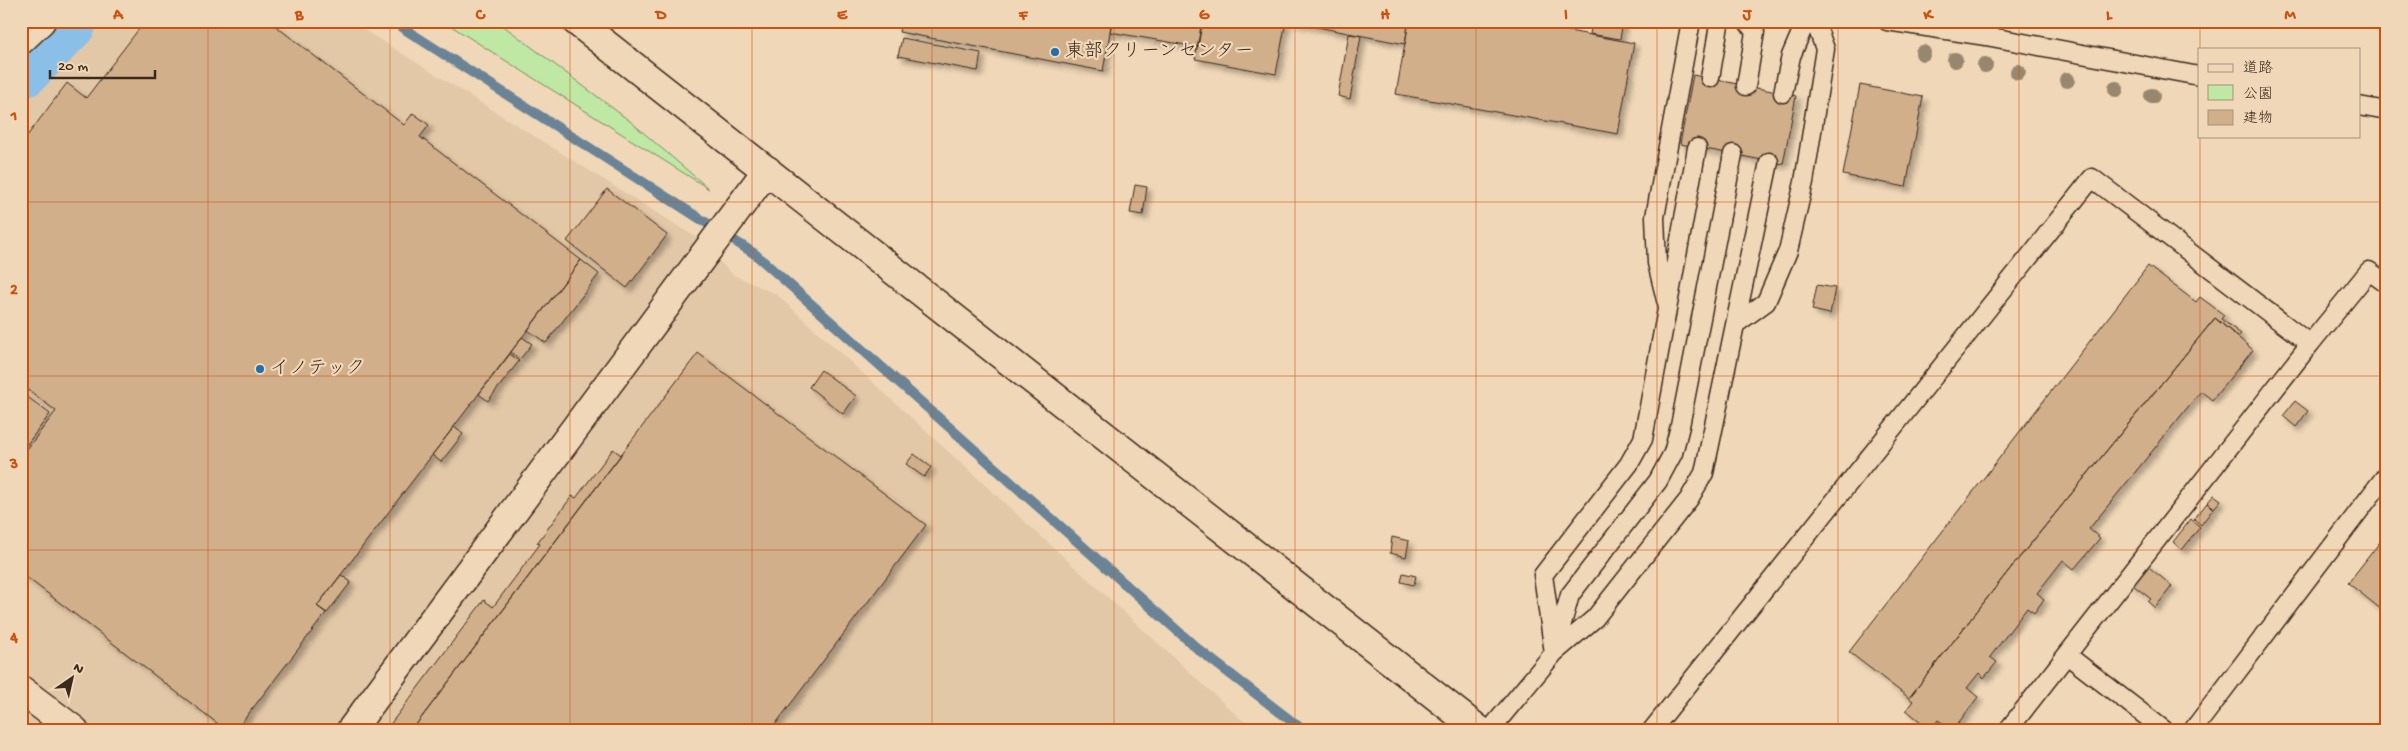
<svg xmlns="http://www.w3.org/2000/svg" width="2408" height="751" font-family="'Gochi Hand','Klee One',sans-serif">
  <defs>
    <filter id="shadow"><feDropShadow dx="4.5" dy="4.5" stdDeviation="2.5" flood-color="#0004"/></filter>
  </defs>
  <rect width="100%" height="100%" fill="#efd7b7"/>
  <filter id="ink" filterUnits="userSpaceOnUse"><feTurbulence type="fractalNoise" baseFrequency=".02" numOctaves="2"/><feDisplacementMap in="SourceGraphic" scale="10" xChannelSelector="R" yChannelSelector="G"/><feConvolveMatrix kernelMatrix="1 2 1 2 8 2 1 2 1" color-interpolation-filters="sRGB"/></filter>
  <g filter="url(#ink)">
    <!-- built -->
    <path fill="#e3c8a7" d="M88 21H350L694 236 733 275 776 294 1253 730H21V90Z"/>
    <!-- green -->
    <path fill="#bee8a4" stroke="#7c8961" d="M443 21H497L631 122 709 189Z"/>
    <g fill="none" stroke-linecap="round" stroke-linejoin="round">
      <!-- stream -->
      <path stroke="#6a8397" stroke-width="10" d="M392 21 755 254 1199 650 1303 730"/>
      <!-- river -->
      <path stroke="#8abfe7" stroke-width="62" d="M21 67 66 21"/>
    </g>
    <!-- building -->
    <path fill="#d0af8a" stroke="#3b2a1e" filter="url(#shadow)" d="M145 21H269L404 125 413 113 429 125 420 137 581 260 317 606 326 613 236 730H226L21 573V517L24 513 21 511V457L56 411 21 384V144L67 83 86 98Z
      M901 21H1112L1103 71 899 32Z
      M1112 21H1183L1202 24 1198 47 1110 32Z
      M1202 21H1286L1276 74 1195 59Z
      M1286 21H1390L1408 25 1405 44Z
      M1409 21H1515L1634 43 1618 134 1396 94Z
      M1592 21H1623L1620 39 1590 34Z
      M1349 34 1361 36 1350 99 1338 96Z
      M902 38 981 53 978 71 898 56Z
      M1693 75 1796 96 1783 164 1680 144Z
      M1860 85 1923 97 1906 187 1843 175Z
      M1135 185 1147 187 1143 215 1130 213Z
      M607 189 667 235 627 288 567 241Z
      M581 260 599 274 546 343 528 330Z
      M2148 266 2196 302 2200 297 2224 315 2221 319 2241 334 2238 337 2215 318 2010 569 1909 698 1849 652Z
      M1817 285 1835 288 1830 314 1812 310Z
      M2215 318 2253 350 2212 400 2201 391 2089 529 2100 538 2074 569 2063 560 2037 593 2044 599 2034 613 2027 608 1990 657 1997 662 1984 678 1979 673 1967 688 1978 697 1953 730 1938 720 1931 730 1906 710 1913 701 1909 698 2010 569Z
      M522 337 532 344 520 359 511 352Z
      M698 353 926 525 771 730H412Z
      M510 354 519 361 488 401 479 394Z
      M821 370 856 396 843 414 809 387Z
      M21 392 50 414 21 452Z
      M2295 401 2308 411 2296 427 2283 416Z
      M454 427 463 434 441 462 432 455Z
      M613 449 621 455 412 730H386L484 600 493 607 540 544 537 543 572 496 576 498Z
      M914 454 931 467 924 477 906 464Z
      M2214 495 2221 500 2214 508 2207 503Z
      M2207 503 2213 509 2201 525 2194 519Z
      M2191 519 2200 527 2182 550 2173 542Z
      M2387 533V614L2348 583Z
      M1392 537 1409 541 1406 557 1390 553Z
      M2144 563 2172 586 2155 608 2148 602 2151 599 2129 582Z
      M1403 573 1416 576 1414 585 1401 582Z
      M341 575 351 582 327 613 317 606Z"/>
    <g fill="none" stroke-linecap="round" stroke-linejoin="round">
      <defs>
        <path id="lane" d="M1887 21 1986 36 2199 76
          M1986 36 1989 21
          M1710 78 1719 25 1717 21
          M1746 86 1755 32 1747 21
          M1783 93 1791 56 1806 21
          M2359 106 2387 111
          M1666 300 1657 263 1655 217 1691 21
          M1737 323 1766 302 1788 251 1804 182 1825 49 1815 21
          M1556 645 1570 595 1658 481 1673 453 1680 426 1733 154
          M1554 653 1543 575 1629 464 1643 439 1697 148
          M2067 655 2164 730
          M1490 730 1554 653 1595 618 1689 499 1704 473 1769 162
          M1652 730 2092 178 2310 344 2369 271 2387 284
          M2008 730 2310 344
          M2193 730 2387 474"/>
        <path id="street" d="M21 40 41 21
          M21 690 74 730
          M351 730 767 170"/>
        <path id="secondary" d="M576 21 1479 730"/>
      </defs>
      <!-- lane casing -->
      <use href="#lane" stroke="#3b2a1e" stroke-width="21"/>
      <!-- street casing -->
      <use href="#street" stroke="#3b2a1e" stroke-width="31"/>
      <!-- secondary casing -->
      <use href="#secondary" stroke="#3b2a1e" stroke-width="31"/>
      <!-- lane -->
      <use href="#lane" stroke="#efd7b7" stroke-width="18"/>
      <!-- street -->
      <use href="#street" stroke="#efd7b7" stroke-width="28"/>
      <!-- secondary -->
      <use href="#secondary" stroke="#efd7b7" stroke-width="28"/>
    </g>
    <!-- trees -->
    <g fill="#97876e">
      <circle cx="1923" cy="53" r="8"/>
      <circle cx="1955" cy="60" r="8"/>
      <circle cx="1985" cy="65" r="8"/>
      <circle cx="2018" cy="72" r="8"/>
      <circle cx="2067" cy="80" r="8"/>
      <circle cx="2116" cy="89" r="8"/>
      <circle cx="2152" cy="96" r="8"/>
    </g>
  </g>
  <!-- grid -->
  <path fill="none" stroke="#ce520f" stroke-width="1" stroke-opacity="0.55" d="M208 21V730M390 21V730M570 21V730M752 21V730M932 21V730M1114 21V730M1295 21V730M1476 21V730M1657 21V730M1838 21V730M2019 21V730M2200 21V49M2200 136V730M21 202H2387M21 376H2387M21 550H2387"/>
  <!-- markers -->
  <g fill="#1f6fb2" stroke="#efd7b7" stroke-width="2">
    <circle cx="1055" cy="52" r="5"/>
    <circle cx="260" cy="369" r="5"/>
  </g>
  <g text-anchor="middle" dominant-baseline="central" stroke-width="4.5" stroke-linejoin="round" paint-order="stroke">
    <!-- poi labels -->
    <g font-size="19" fill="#3b2a1e" stroke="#efd7b7" text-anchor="start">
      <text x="1065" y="52">東部クリーンセンター</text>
      <text x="270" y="369">イノテック</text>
    </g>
  </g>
  <!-- margin -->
  <rect width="2408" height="751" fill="none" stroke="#efd7b7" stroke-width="55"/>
  <!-- legend -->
  <rect x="2198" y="48" width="162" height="90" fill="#efd7b7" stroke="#a7927a"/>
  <rect x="2208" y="64" width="25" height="8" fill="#efd7b7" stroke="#a7927a"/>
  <text x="2243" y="72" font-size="15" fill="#3b2a1e">道路</text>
  <rect x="2208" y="85" width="25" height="15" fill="#bee8a4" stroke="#a7927a"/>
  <text x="2243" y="98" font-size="15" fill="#3b2a1e">公園</text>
  <rect x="2208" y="110" width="25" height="15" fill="#d0af8a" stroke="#a7927a"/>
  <text x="2243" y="122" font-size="15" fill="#3b2a1e">建物</text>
  <!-- north arrow -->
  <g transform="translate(72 678) rotate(34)" stroke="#efd7b7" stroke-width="4" paint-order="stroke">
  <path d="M0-4L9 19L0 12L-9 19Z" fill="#3b2a1e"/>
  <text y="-8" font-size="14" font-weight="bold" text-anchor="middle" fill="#3b2a1e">N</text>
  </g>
  <!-- scale -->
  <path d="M50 70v8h105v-8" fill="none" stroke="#3b2a1e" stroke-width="2.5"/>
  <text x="58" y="70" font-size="15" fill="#3b2a1e" stroke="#efd7b7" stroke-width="4" paint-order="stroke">20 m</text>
  <rect x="28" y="28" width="2352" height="696" fill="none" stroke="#ce520f" stroke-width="2"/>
  <g font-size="16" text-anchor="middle" font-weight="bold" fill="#ce520f">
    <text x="118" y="19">A</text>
    <text x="299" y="19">B</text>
    <text x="480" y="19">C</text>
    <text x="661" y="19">D</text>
    <text x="842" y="19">E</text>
    <text x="1023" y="19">F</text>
    <text x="1204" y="19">G</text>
    <text x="1385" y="19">H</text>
    <text x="1566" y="19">I</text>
    <text x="1747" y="19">J</text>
    <text x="1928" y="19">K</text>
    <text x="2109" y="19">L</text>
    <text x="2290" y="19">M</text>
    <text x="14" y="120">1</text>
    <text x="14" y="294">2</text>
    <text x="14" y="468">3</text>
    <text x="14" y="642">4</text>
  </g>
</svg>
